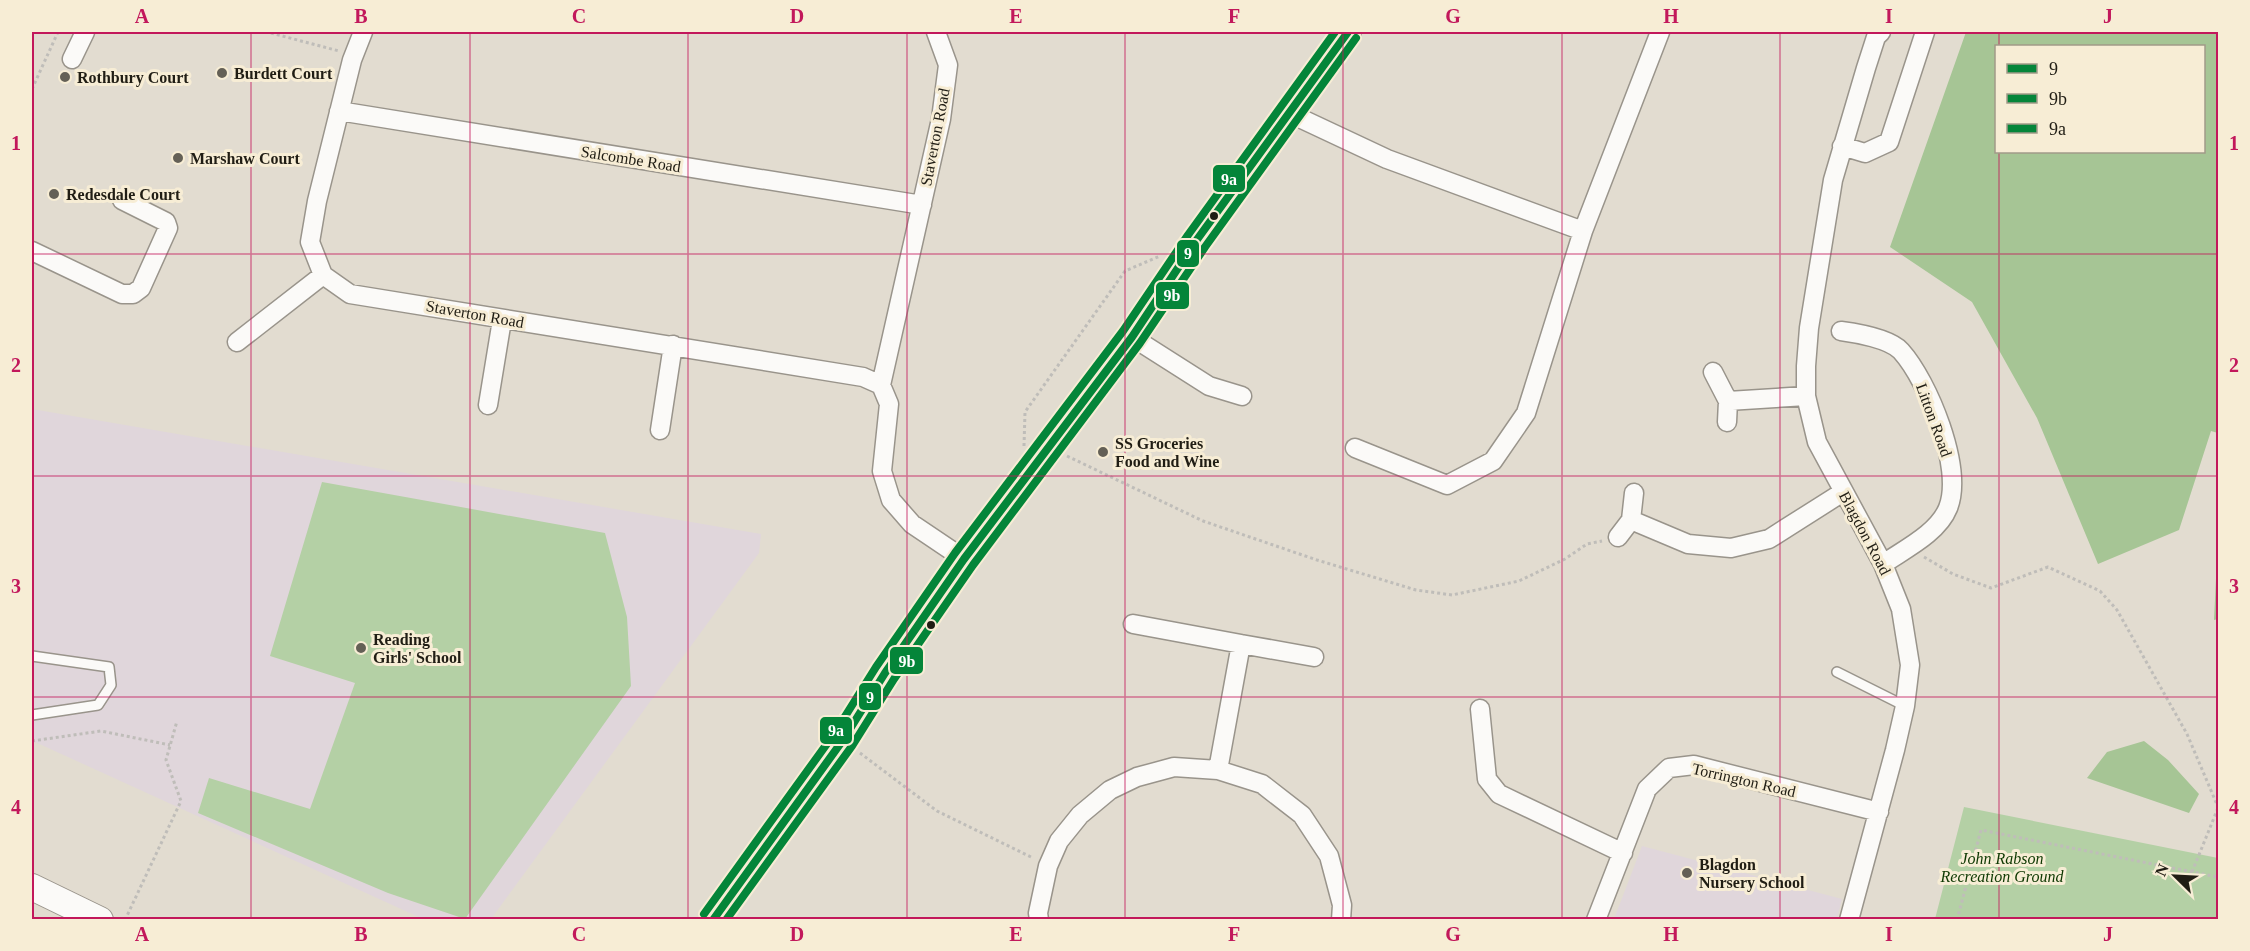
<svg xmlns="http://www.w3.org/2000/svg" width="2250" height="951" font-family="'Times New Roman',serif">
  <rect width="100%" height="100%" fill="#e2dcd0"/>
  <!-- education -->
  <path fill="#e0d6db" d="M32 409 761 534 759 553 491 919H423L35 742 32 746Z
    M1642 846 1842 899 1837 919H1614Z"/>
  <!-- green -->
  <path fill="#b4d0a5" d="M322 482 605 533 627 617 631 686 465 919 388 893 198 813 209 778 310 809 355 683 270 656Z
    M1964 807 2218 858V919H1935Z"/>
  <!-- forest -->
  <path fill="#a6c595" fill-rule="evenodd" d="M1966 32H2218V433L2211 431 2179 530 2098 564 2037 418 1972 302 1890 247ZM1996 46H2204V152H1996Z
    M2218 537V619L2214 620Z
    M2144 741 2168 760 2199 794 2189 813 2087 778 2107 752Z"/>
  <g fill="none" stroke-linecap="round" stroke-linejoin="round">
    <defs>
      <path id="lane" d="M32 656 109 667 111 685 98 705 32 715
        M1837 672 1905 706"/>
      <path id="street" d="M363 32 352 60 317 201 310 242 323 275 350 294 863 377 881 385
        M936 32 948 65 941 119 881 385 889 404 882 471 891 500 912 524 964 559
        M72 59 85 32
        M339 111 922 205
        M1289 113 1387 159 1583 231 1660 32
        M1842 146 1865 153 1889 142 1925 32
        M32 251 122 294H133L141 288 168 228 166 222 122 200
        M1841 331C1856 333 1890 339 1901 351 1928 381 1964 468 1948 508 1938 533 1905 549 1883 564
        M1132 337 1209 386 1242 396
        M237 342 323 275
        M1713 372 1728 401 1806 396
        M488 405 502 320
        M1727 422 1728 401
        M660 430 673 345
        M1355 448 1447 485 1493 461 1526 413 1583 231
        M1634 493 1631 520 1688 544 1731 548 1769 539 1843 492
        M1618 537 1631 520
        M1133 624 1241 644 1218 770
        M1241 644 1314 657
        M1480 709 1487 779 1499 794 1623 853
        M1039 920 1038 913 1048 866 1059 841 1080 815 1110 790 1137 777 1174 767 1218 770 1262 784 1302 815 1329 856 1342 905 1341 920
        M1596 920 1647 789 1669 768 1694 765 1879 812
        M1849 920 1895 750 1905 706 1910 665 1901 609 1883 564 1817 442 1806 396V366L1809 328 1833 180 1866 68 1876 37 1881 32"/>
      <path id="secondary" d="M32 887 100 920
        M713 920 843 740 885 673 964 559 1132 337 1196 241 1348 32"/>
    </defs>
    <!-- lane casing -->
    <use href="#lane" stroke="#99948b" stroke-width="12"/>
    <!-- street casing -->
    <use href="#street" stroke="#99948b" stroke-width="21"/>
    <!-- secondary casing -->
    <use href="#secondary" stroke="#99948b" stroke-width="28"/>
    <!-- path -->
    <path stroke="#bfbdb9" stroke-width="3" stroke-dasharray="3 3" stroke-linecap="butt" d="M271 33 339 51
      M32 89 58 32
      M1024 446 1025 412 1125 271 1160 256
      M1067 456 1203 521 1317 560 1416 590 1452 595 1519 581 1565 559 1587 544 1602 541
      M1924 557 1953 574 1991 588 2048 567 2100 591 2117 610 2187 734 2218 807
      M32 741 101 731 170 745
      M860 753 937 811 1033 858
      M2192 872 2218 808
      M125 920 181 801 166 760 177 721
      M1957 920 1981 830 2218 877"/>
    <!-- lane -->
    <use href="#lane" stroke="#fbfaf8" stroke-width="9"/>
    <!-- street -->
    <use href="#street" stroke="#fbfaf8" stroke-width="18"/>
    <!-- secondary -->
    <use href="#secondary" stroke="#fbfaf8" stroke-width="26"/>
    <defs>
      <path id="bus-1" d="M713 920 843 740 885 673 964 559 1132 337 1196 241 1348 32"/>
      <path id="bus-2" d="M726 920 852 746 894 679 973 565 1140 343 1205 247 1356 38"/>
      <path id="bus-3" d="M704 914 834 734 876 667 955 553 1123 331 1188 235 1335 32"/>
    </defs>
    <!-- bus-1 casing -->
    <use href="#bus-1" stroke="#f7edd5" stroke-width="12"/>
    <!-- bus-2 casing -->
    <use href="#bus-2" stroke="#f7edd5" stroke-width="12"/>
    <!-- bus-3 casing -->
    <use href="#bus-3" stroke="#f7edd5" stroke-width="12"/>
    <!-- bus-1 -->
    <use href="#bus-1" stroke="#048539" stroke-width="8"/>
    <!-- bus-2 -->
    <use href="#bus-2" stroke="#048539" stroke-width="8"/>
    <!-- bus-3 -->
    <use href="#bus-3" stroke="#048539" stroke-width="8"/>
  </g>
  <!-- grid -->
  <path fill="none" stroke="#c2185b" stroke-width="1.5" stroke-opacity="0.55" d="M251 32V920M470 32V920M688 32V920M907 32V920M1125 32V920M1343 32V920M1562 32V920M1780 32V920M1999 32V46M1999 152V920M32 254H2218M32 476H2218M32 697H2218"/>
  <!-- markers -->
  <g fill="#646056" stroke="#f7edd5" stroke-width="2">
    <circle cx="222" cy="73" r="6"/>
    <circle cx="65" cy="77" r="6"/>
    <circle cx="178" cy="158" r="6"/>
    <circle cx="54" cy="194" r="6"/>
    <circle cx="1103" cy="452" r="6"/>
    <circle cx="361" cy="648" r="6"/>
    <circle cx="1687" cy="873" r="6"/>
  </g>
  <g fill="#201d14" stroke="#f7edd5" stroke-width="2">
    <circle cx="1214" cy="216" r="5"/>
    <circle cx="931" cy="625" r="5"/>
  </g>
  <g text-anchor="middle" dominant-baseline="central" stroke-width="6" stroke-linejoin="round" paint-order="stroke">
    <!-- poi labels -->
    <g font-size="16" font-weight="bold" fill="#201d14" stroke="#f7edd5" text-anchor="start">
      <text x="234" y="73">Burdett Court</text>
      <text x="77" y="77">Rothbury Court</text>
      <text x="190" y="158">Marshaw Court</text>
      <text x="66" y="194">Redesdale Court</text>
      <text x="1115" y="443">SS Groceries<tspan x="1115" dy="18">Food and Wine</tspan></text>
      <text x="373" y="639">Reading<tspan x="373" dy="18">Girls' School</tspan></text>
      <text x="1699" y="864">Blagdon<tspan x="1699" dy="18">Nursery School</tspan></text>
    </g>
    <!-- street labels -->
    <g font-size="16" fill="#201d14" stroke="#f7edd5">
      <text transform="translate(935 137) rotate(-79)">Staverton Road</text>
      <text transform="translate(631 159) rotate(9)">Salcombe Road</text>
      <text transform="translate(475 314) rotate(10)">Staverton Road</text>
      <text transform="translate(1934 420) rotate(70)">Litton Road</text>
      <text transform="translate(1865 533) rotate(62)">Blagdon Road</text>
      <text transform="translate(1744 780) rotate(13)">Torrington Road</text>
    </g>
    <!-- park labels -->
    <g font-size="16" font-style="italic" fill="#0d3801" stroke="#f7edd5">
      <text x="2002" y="858">John Rabson<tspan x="2002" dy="18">Recreation Ground</tspan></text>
    </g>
  </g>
  <g stroke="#f7edd5" stroke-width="2">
    <rect x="1212" y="164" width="34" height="29" rx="6" fill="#048539"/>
    <rect x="1176" y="239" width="24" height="29" rx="6" fill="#048539"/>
    <rect x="1155" y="281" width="35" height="29" rx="6" fill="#048539"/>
    <rect x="889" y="646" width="35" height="29" rx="6" fill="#048539"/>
    <rect x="858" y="682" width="24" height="29" rx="6" fill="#048539"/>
    <rect x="819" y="716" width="34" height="29" rx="6" fill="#048539"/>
  </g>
  <g font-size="16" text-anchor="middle" font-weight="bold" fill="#fff">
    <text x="1229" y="185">9a</text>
    <text x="1188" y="259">9</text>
    <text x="1172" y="301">9b</text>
    <text x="907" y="667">9b</text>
    <text x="870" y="703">9</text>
    <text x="836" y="736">9a</text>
  </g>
  <!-- border -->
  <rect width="2250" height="951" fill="none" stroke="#f7edd5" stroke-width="66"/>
  <!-- legend -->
  <rect x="1995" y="45" width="210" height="108" fill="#f7edd5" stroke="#a19a88" stroke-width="1.5"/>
  <rect x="2007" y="64" width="30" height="9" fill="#048539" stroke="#a19a88" stroke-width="1.5"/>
  <text x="2049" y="75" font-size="18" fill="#201d14">9</text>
  <rect x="2007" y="94" width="30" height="9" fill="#048539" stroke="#a19a88" stroke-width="1.5"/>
  <text x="2049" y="105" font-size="18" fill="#201d14">9b</text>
  <rect x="2007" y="124" width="30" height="9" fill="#048539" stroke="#a19a88" stroke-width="1.5"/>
  <text x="2049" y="135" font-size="18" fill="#201d14">9a</text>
  <!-- north arrow -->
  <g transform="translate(2175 876) rotate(294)" stroke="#f7edd5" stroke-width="4.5" paint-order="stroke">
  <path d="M0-4.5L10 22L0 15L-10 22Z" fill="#201d14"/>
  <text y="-9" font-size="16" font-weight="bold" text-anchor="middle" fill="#201d14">N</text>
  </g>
  <rect x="33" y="33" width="2184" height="885" fill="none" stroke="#c2185b" stroke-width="2"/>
  <g font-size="20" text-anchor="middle" font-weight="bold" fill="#c2185b">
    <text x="142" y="23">A</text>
    <text x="361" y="23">B</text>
    <text x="579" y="23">C</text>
    <text x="797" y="23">D</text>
    <text x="1016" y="23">E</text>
    <text x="1234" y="23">F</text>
    <text x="1453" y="23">G</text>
    <text x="1671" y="23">H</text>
    <text x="1889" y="23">I</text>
    <text x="2108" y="23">J</text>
    <text x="16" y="150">1</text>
    <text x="2234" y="150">1</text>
    <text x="16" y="372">2</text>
    <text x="2234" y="372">2</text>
    <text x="16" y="593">3</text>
    <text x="2234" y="593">3</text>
    <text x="16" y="814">4</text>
    <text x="2234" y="814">4</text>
    <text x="142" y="941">A</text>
    <text x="361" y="941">B</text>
    <text x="579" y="941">C</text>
    <text x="797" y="941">D</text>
    <text x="1016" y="941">E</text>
    <text x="1234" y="941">F</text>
    <text x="1453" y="941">G</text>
    <text x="1671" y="941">H</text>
    <text x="1889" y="941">I</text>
    <text x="2108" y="941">J</text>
  </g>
</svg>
